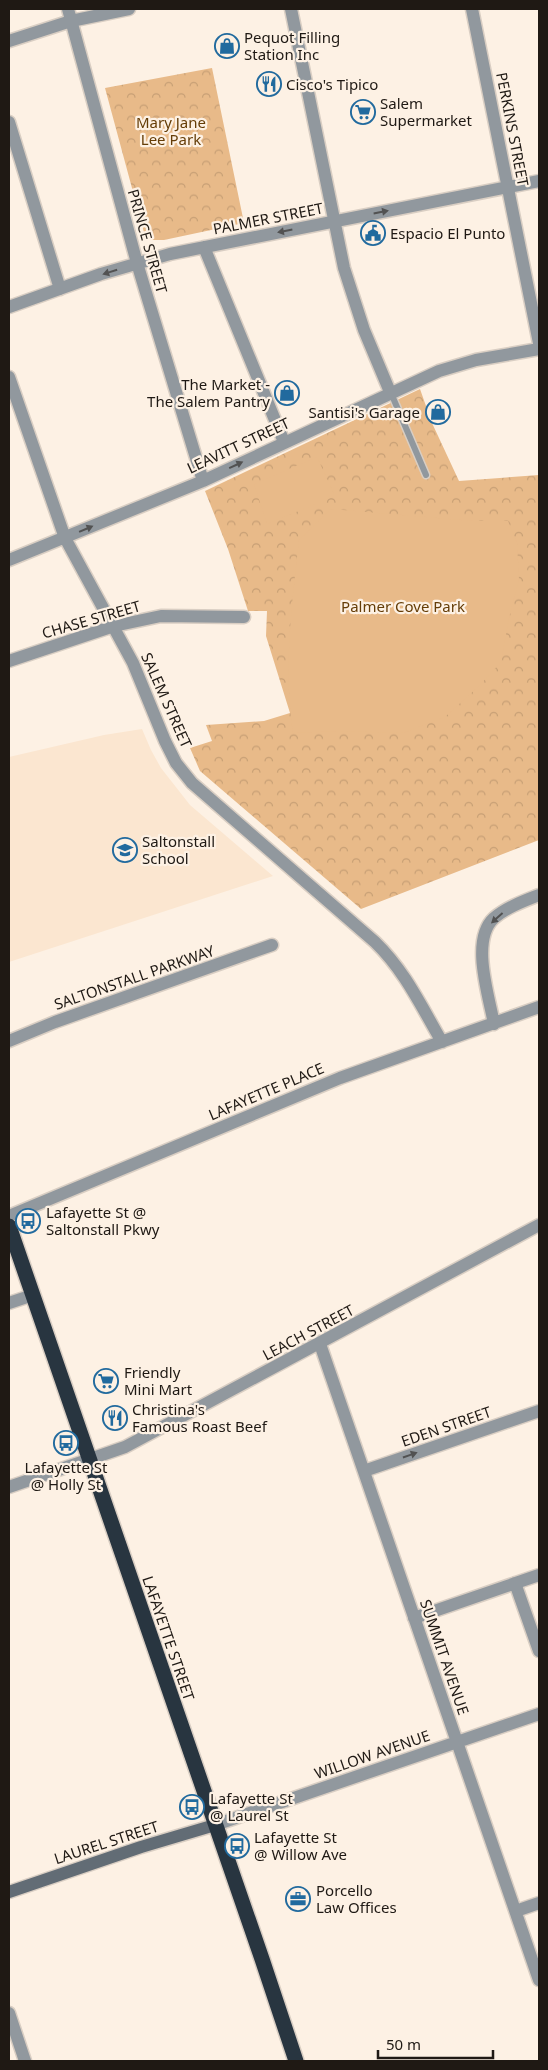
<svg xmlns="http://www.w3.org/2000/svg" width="548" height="2070" font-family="'Noto Sans',sans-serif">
  <defs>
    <pattern id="park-crowns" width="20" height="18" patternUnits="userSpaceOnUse" patternTransform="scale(1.25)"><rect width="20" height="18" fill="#e8ba89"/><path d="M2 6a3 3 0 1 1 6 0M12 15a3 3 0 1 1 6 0" fill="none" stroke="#c79f75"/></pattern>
  </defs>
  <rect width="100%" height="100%" fill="#fdf1e4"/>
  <!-- built -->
  <path fill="#fbe6d0" d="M142 729 151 750 161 768 190 805 273 876 9 962V757L104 735Z"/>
  <!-- park -->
  <path fill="url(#park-crowns)" d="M212 68 244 223 164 240H146L105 88Z
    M420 389 432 423 459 481 539 475V840L361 909 200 771 190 748 212 741 206 725 264 721 290 713 266 636 267 611H248L228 549 205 491Z"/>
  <!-- pitch -->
  <path fill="#e8ba89" d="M317 457 335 496 267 524 254 484Z
    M331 509 473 521H508L517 543 519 579 509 618 501 662 480 685 445 717 403 733 341 731 293 733C283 669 292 603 299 540Z"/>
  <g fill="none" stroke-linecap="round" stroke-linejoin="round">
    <defs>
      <path id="lane" d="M391 393 426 475"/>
      <path id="street" d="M68 9 137 263 203 481
        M291 9 344 268 364 330 390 392
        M472 9 539 343
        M9 41 71 21 129 9
        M9 122 60 289
        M204 247 284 442
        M9 307 101 274 170 254 539 181
        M9 377 65 538 133 663 165 741 176 763 192 783 375 942C405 971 421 1006 442 1042
        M9 560 203 481 439 371 476 360 539 349
        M9 661 114 626 161 616 244 617
        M494 1024C489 996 470 940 494 918 507 907 524 901 539 895
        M9 1041 55 1022 272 945
        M9 1216 340 1078 539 1007
        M9 1303 33 1295
        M320 1344 539 1980
        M364 1471 539 1411
        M9 1487 125 1447 539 1225
        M515 1583 539 1651
        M414 1618 539 1575
        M215 1825 539 1714
        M516 1911 539 1903
        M9 2013 25 2061"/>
      <path id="secondary" d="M9 1892 141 1847 215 1825"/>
      <path id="highway" d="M9 1226 262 1959 296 2061"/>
    </defs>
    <!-- lane casing -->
    <use href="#lane" stroke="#d9cec3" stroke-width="9"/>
    <!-- street casing -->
    <use href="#street" stroke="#d9cec3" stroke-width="15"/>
    <!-- secondary casing -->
    <use href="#secondary" stroke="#d9cec3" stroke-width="15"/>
    <!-- highway casing -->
    <use href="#highway" stroke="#d9cec3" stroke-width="18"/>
    <!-- lane -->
    <use href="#lane" stroke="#91989e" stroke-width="6"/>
    <!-- street -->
    <use href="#street" stroke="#91989e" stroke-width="12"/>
    <!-- secondary -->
    <use href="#secondary" stroke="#626c75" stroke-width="12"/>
    <!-- highway -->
    <use href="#highway" stroke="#283540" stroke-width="15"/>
  </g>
  <!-- one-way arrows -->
  <defs><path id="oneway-solid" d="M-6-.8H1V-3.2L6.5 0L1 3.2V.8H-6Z" transform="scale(1.25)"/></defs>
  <g fill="#525252">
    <use href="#oneway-solid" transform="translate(381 212) rotate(-11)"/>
    <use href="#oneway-solid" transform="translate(285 231) rotate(169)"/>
    <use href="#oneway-solid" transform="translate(110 272) rotate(163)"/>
    <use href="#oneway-solid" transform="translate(236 465) rotate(-25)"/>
    <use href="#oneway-solid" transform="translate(86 529) rotate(-23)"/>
    <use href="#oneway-solid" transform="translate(497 918) rotate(138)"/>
    <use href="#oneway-solid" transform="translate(410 1455) rotate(-19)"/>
  </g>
  <!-- icons -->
  <defs>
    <symbol id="shop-ring" viewBox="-11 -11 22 22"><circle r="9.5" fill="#fdf1e4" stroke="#216a9e" stroke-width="1.5"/><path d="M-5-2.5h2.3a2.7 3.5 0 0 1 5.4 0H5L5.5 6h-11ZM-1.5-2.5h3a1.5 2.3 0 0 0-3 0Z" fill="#216a9e"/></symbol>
    <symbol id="restaurant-ring" viewBox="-11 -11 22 22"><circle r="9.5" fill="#fdf1e4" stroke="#216a9e" stroke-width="1.5"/><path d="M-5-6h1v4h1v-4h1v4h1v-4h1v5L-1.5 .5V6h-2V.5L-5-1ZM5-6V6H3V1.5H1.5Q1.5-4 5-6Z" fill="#216a9e"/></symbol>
    <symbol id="supermarket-ring" viewBox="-11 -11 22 22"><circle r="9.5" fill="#fdf1e4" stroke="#216a9e" stroke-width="1.5"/><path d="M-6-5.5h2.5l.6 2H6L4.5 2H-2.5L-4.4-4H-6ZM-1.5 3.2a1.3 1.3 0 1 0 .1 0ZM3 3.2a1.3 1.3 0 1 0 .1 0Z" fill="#216a9e"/></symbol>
    <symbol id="civic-ring" viewBox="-11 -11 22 22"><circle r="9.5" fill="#fdf1e4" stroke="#216a9e" stroke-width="1.5"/><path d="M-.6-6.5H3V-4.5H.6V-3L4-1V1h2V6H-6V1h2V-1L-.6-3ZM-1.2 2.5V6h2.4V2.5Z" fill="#216a9e"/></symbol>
    <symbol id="school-ring" viewBox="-11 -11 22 22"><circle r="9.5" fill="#fdf1e4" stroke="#216a9e" stroke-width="1.5"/><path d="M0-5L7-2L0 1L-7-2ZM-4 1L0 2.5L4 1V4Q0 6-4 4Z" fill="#216a9e"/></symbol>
    <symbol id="bus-ring" viewBox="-11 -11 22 22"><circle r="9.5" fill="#fdf1e4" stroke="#216a9e" stroke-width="1.5"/><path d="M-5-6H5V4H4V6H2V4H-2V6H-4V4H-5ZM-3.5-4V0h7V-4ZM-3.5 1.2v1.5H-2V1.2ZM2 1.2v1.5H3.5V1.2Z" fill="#216a9e"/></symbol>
    <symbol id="office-ring" viewBox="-11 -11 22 22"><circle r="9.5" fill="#fdf1e4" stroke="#216a9e" stroke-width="1.5"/><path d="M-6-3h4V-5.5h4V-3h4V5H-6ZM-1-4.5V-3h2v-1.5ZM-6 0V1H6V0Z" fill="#216a9e"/></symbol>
  </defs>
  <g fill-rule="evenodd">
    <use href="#shop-ring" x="213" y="32" width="28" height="28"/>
    <use href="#restaurant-ring" x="255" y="70" width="28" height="28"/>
    <use href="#supermarket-ring" x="349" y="98" width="28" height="28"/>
    <use href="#civic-ring" x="359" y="219" width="28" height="28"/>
    <use href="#shop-ring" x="273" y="379" width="28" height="28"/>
    <use href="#shop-ring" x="424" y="398" width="28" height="28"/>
    <use href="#school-ring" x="111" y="836" width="28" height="28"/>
    <use href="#bus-ring" x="14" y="1207" width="28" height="28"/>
    <use href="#supermarket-ring" x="92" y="1367" width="28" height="28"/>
    <use href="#restaurant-ring" x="101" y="1404" width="28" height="28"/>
    <use href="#bus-ring" x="52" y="1429" width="28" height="28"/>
    <use href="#bus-ring" x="178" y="1793" width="28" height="28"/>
    <use href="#bus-ring" x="223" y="1832" width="28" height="28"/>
    <use href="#office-ring" x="284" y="1885" width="28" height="28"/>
  </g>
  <g text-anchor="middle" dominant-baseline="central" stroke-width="4.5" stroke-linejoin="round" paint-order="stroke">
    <!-- poi labels -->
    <g font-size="15" fill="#1f1914" stroke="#fdf1e4" text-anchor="start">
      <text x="244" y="37">Pequot Filling<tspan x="244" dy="17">Station Inc</tspan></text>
      <text x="286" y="84">Cisco's Tipico</text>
      <text x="380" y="103">Salem<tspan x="380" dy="17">Supermarket</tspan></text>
      <text x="390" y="233">Espacio El Punto</text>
      <text x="270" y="384" text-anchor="end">The Market -<tspan x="270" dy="17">The Salem Pantry</tspan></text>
      <text x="420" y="412" text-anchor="end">Santisi's Garage</text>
      <text x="142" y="841">Saltonstall<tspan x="142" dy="17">School</tspan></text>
      <text x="46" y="1212">Lafayette St @<tspan x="46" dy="17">Saltonstall Pkwy</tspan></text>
      <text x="124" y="1372">Friendly<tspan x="124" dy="17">Mini Mart</tspan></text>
      <text x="132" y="1409">Christina's<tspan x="132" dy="17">Famous Roast Beef</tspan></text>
      <text x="66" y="1467" text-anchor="middle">Lafayette St<tspan x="66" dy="17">@ Holly St</tspan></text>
      <text x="210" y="1798">Lafayette St<tspan x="210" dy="17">@ Laurel St</tspan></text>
      <text x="254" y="1837">Lafayette St<tspan x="254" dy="17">@ Willow Ave</tspan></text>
      <text x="316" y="1890">Porcello<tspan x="316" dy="17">Law Offices</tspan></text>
    </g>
    <!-- park labels -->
    <g font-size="15" fill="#653d07" stroke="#fdf1e4">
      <text x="171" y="122">Mary Jane<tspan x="171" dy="17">Lee Park</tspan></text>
      <text x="403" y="606">Palmer Cove Park</text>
    </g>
    <!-- street labels -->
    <g font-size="15" fill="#1f1914" stroke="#fdf1e4">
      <text transform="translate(513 129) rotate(79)">PERKINS STREET</text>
      <text transform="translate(268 218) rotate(-11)">PALMER STREET</text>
      <text transform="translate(148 241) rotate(74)">PRINCE STREET</text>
      <text transform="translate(238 445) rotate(-25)">LEAVITT STREET</text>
      <text transform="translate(91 619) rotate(-16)">CHASE STREET</text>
      <text transform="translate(167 700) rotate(66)">SALEM STREET</text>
      <text transform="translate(134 977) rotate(-19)">SALTONSTALL PARKWAY</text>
      <text transform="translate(266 1091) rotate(-23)">LAFAYETTE PLACE</text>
      <text transform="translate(308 1332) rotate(-28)">LEACH STREET</text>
      <text transform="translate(446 1426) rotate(-19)">EDEN STREET</text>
      <text transform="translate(169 1638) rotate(71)">LAFAYETTE STREET</text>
      <text transform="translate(445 1657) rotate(71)">SUMMIT AVENUE</text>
      <text transform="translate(372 1754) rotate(-19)">WILLOW AVENUE</text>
      <text transform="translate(106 1842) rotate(-18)">LAUREL STREET</text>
    </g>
  </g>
  <!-- border -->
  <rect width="548" height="2070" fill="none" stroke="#1f1914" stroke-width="20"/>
  <!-- scale -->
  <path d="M378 2050v8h115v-8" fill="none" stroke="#1f1914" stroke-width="2.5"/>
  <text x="386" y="2050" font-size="15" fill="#1f1914" stroke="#fdf1e4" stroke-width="4" paint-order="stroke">50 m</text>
</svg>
